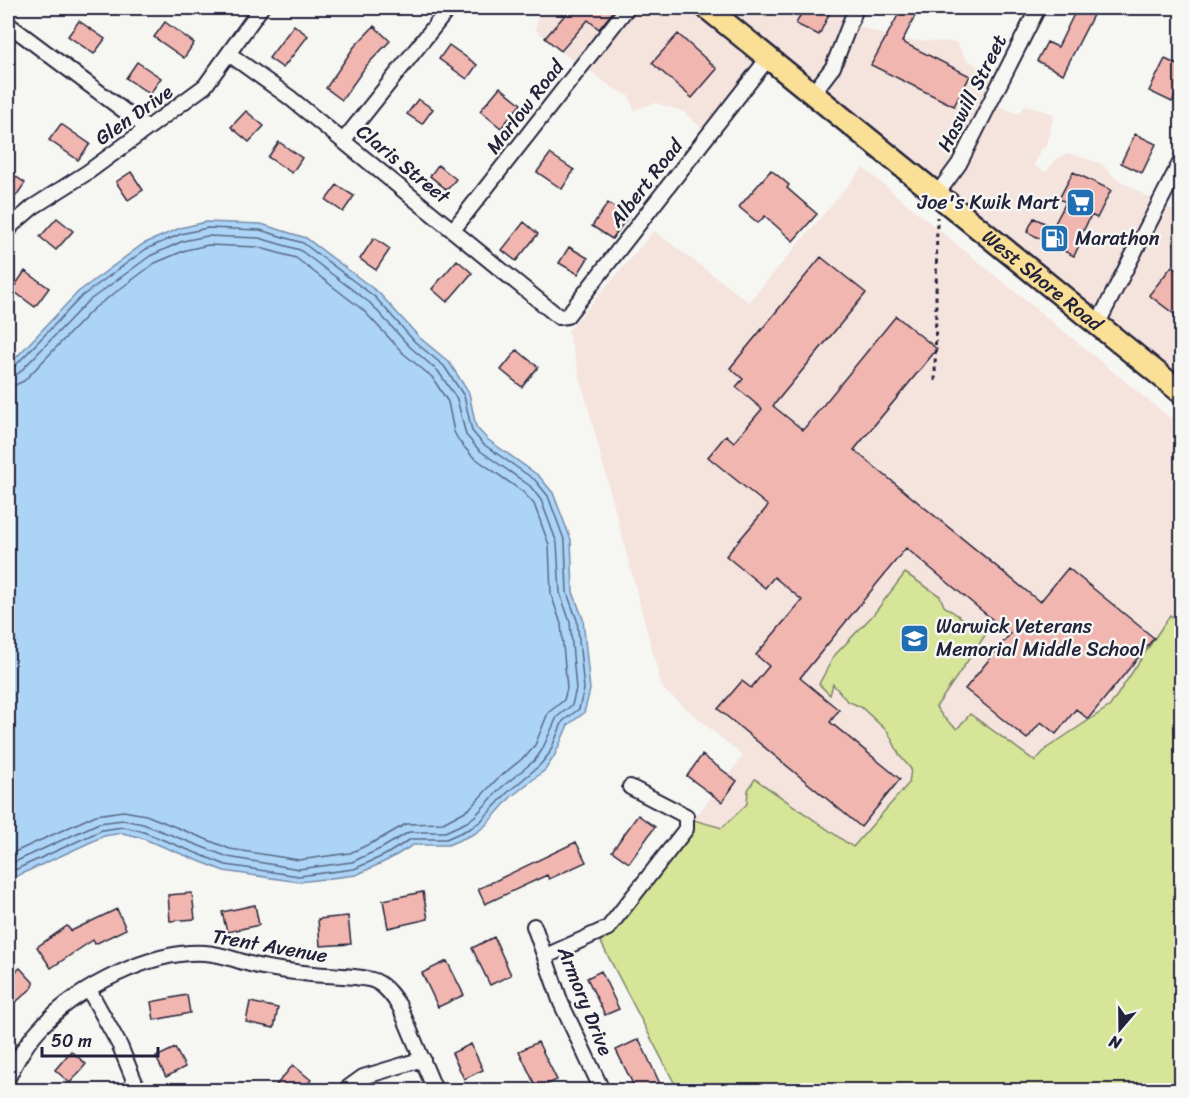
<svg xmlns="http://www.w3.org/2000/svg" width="1189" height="1098" font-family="Sriracha,sans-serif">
  <rect width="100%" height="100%" fill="#f6f6f2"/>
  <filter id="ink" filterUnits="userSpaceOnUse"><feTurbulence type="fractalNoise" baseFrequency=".0167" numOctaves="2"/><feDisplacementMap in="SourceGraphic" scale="12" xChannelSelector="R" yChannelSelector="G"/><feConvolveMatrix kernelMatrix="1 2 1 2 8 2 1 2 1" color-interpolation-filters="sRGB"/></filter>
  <g filter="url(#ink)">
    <!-- built -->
    <path fill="#f5e3de" d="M546 8H856L851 23 896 40 956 42 966 59 996 78 988 101 1018 114 1026 105 1054 114 1046 147 1040 150 1034 166 1046 172 1055 160 1068 153 1102 164 1114 177 1154 200 1159 204 1181 214V1090L686 829 743 756 662 688 568 331 654 231 749 302 863 168 1170 418 1181 405 1179 401 926 200 767 67 709 134 682 111 656 103 634 110 629 96 610 86 585 67 579 66 536 30 537 18 547 11Z"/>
    <!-- green -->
    <path fill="#d6e598" stroke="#7c846a" stroke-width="1.5" d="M905 573 940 596 944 606 986 634 936 707 943 717 957 729 970 714 1035 761 1047 748 1110 706 1170 615 1181 625V1090H678L597 935 687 818 722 828 747 804 748 790 755 779 853 847 909 783 911 769 900 756 888 732 861 707 847 701 833 684 830 695 819 684 834 656 873 615Z"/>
    <!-- water -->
    <path fill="#acd4f6" stroke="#758dab" stroke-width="1.5" d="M206 222 261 224 306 238 379 293 420 338 449 362 469 393 476 427 487 439 539 476 553 493 571 540 573 592 583 619 590 690 584 713 568 725 554 757 545 770 511 797 485 826 474 834 448 845H413L388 860 356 875 299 882 224 871 139 837 122 833 104 836 8 880V366L78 292 143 244 180 228Z"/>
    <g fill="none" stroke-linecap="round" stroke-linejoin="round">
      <!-- shore -->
      <path stroke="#596986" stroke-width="1.5" d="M8 369 14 367 82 296 146 249 181 234 207 228 260 230 303 243 375 297 415 342 444 366 464 396 472 431 483 444 535 480 548 496 565 542 567 593 577 620 584 689 579 709 563 721 549 754 540 765 507 793 481 821 471 828 446 839H411L385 855 354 869 299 876 226 865 141 831 123 827 102 830 8 873
        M8 377 19 373 87 302 150 256 183 241 207 236 259 238 300 250 370 303 410 347 438 371 457 399 466 435 479 450 530 486 541 500 557 543 560 593 570 622 576 689 572 705 557 717 542 750 535 760 502 787 475 816 467 822 445 832H409L382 848 352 862 299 869 228 857 143 824 123 820 99 823 8 865
        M8 386 15 385 24 381 93 309 155 263 186 250 208 245 257 247 296 258 363 310 404 354 432 377 448 402 454 432 459 441 472 456 523 492 534 504 549 545 551 594 561 624 567 688 564 700 548 713 535 745 528 754 496 780 469 809 443 823 406 824 378 840 350 853 299 860 230 849 146 815 123 811 96 815 8 855"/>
    </g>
    <!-- building -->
    <path fill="#f2b6b0" stroke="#22223b" stroke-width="1.5" d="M571 8H616L599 29 588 20 561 51 545 38Z
      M804 8H832L819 35 796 24Z
      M902 8H919L902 42 970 76 954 106 871 65Z
      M1077 8H1088L1095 11 1063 74 1037 61 1047 42 1058 47Z
      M79 21 105 39 94 54 68 36Z
      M165 22 194 43 184 58 154 37Z
      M294 25 308 36 283 68 269 58Z
      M374 26 390 41 366 66 342 100 326 88 354 47Z
      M678 34 717 69 692 98 652 63Z
      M449 45 477 65 467 79 439 59Z
      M1165 59 1182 67V83L1172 102 1149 91Z
      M137 62 161 78 150 94 126 78Z
      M500 87 521 104 501 128 480 111Z
      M418 99 433 109 422 124 407 114Z
      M246 111 264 126 249 142 231 127Z
      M61 124 90 144 78 160 49 140Z
      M1135 134 1156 144 1142 173 1121 163Z
      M279 142 302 158 292 173 268 157Z
      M550 154 574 170 562 189 537 172Z
      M438 165 456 179 447 190 430 176Z
      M771 170 789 185 787 188 817 214 793 241 765 216 758 223 739 207Z
      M8 171 25 183 16 196 8 190Z
      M131 172 143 190 128 200 116 182Z
      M1073 172 1111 190 1097 218 1091 215 1079 240 1081 241 1074 256 1027 232 1034 218 1053 227 1066 202 1059 199Z
      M337 185 354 196 343 212 326 200Z
      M608 203 628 217 612 239 592 226Z
      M57 218 73 231 56 250 40 237Z
      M524 222 538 234 516 261 502 250Z
      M374 238 390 249 376 270 360 259Z
      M569 247 588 258 578 274 559 263Z
      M821 257 866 293 773 406 803 430 896 316 937 349 854 450 1040 602 1068 568 1154 638 1088 719 1076 709 1056 734 1041 722 1027 739 965 689 1010 634 906 548 800 678 839 710 830 722 900 779 861 827 718 709 742 681 751 688 769 666 756 655 802 600 774 577 765 588 726 556 768 506 708 457 726 435 734 442 762 409 736 387 743 379 730 368Z
      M457 260 472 273 447 302 432 289Z
      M1172 266 1182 273V320L1149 295Z
      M25 271 49 288 35 307 12 290Z
      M517 350 538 367 522 387 501 370Z
      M702 755 737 781 722 802 687 776Z
      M638 815 655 827 629 863 612 851Z
      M576 842 586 862 549 879 547 875 485 904 478 889Z
      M423 892 428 919 388 928 383 900Z
      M192 893 195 919 170 921 168 895Z
      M255 905 259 925 227 932 222 912Z
      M117 909 126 929 95 944 93 940 51 968 37 947 67 926 71 931Z
      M348 916 351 944 320 946 318 919Z
      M494 937 511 975 490 985 472 948Z
      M447 961 464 995 438 1007 422 973Z
      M20 968 33 982V987L8 1009V978Z
      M601 971 619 1009 605 1015 587 978Z
      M187 995 190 1013 154 1020 151 1002Z
      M250 1002 278 1008 274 1028 246 1022Z
      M639 1039 663 1090H636L616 1050Z
      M538 1042 557 1080 537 1089 519 1051Z
      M471 1044 483 1070 464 1079 452 1053Z
      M175 1048 185 1067 166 1077 156 1057Z
      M71 1051 86 1064 70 1083 55 1070Z
      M293 1065 311 1080 302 1090H272Z"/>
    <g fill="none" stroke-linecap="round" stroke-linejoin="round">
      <defs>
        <path id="street" d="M8 24 147 128
          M229 54 289 97 559 317 567 316 769 57
          M813 93 833 67 856 8
          M343 141 449 8
          M937 194 959 164 1038 8
          M453 230 627 8
          M8 232 12 225 33 207 88 172 205 86 261 8
          M1097 325 1182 159
          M534 926 561 1003 602 1090
          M546 956 608 928 686 829V816L630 787
          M89 990 120 1046 138 1090
          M8 1078C17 1059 28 1040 43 1025 79 987 152 950 205 953 224 954 237 961 254 965 269 969 287 971 303 973 321 976 361 975 375 981 386 986 394 998 400 1007L435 1090
          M345 1090 363 1077 423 1059"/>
        <g id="primary">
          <path id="s1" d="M707 8 1182 393"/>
        </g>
      </defs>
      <!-- street casing -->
      <use href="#street" stroke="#22223b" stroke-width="18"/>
      <!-- primary casing -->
      <use href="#primary" stroke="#22223b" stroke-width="26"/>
      <!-- path -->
      <path stroke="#22223b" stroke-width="3" stroke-dasharray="4.5 4.5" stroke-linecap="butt" d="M935 381 937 217"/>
      <!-- street -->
      <use href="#street" stroke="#f6f6f2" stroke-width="14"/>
      <!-- primary -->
      <use href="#primary" stroke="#fadf96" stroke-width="21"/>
    </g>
  </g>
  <!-- icons -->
  <defs>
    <symbol id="supermarket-square" viewBox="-11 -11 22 22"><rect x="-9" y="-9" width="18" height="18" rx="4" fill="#1f6fb2" stroke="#f6f6f2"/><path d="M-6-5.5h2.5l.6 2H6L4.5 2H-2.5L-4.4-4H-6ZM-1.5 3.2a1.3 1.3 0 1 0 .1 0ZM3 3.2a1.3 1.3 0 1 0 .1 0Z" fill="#fff"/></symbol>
    <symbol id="fuel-square" viewBox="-11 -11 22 22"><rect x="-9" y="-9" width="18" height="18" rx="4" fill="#1f6fb2" stroke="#f6f6f2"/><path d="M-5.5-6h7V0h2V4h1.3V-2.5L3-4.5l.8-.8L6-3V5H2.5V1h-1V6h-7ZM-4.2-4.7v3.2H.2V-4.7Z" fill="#fff"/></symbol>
    <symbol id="school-square" viewBox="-11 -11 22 22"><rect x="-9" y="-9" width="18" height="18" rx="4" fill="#1f6fb2" stroke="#f6f6f2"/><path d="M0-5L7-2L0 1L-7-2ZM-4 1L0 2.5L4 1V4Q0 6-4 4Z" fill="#fff"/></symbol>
  </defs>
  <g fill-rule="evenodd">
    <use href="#supermarket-square" x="1064" y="186" width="33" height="33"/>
    <use href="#fuel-square" x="1038" y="222" width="33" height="33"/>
    <use href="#school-square" x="898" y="622" width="33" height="33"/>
  </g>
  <g text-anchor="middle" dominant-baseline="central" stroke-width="5" stroke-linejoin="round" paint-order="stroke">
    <!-- street labels -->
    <g font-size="20" fill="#22223b" stroke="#f6f6f2">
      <text transform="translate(972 93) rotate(-63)">Haswill Street</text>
      <text transform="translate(525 107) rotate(-52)">Marlow Road</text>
      <text transform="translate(134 115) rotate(-35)">Glen Drive</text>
      <text transform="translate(403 164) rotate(39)">Claris Street</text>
      <text transform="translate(646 183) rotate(-52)">Albert Road</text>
      <text stroke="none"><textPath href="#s1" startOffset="432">West Shore Road</textPath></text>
      <text transform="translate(270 946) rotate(10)">Trent Avenue</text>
      <text transform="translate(585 1001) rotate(68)">Armory Drive</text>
    </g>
    <!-- poi labels -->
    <g font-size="20" fill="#22223b" stroke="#f6f6f2" text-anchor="start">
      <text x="1060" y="202" text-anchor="end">Joe's Kwik Mart</text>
      <text x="1075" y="238">Marathon</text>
      <text x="936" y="626">Warwick Veterans<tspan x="936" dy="23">Memorial Middle School</tspan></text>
    </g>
  </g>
  <!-- margin -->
  <rect width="1189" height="1098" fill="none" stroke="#f6f6f2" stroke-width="30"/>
  <rect x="15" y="15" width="1159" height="1068" fill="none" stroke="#22223b" stroke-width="2" filter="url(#ink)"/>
  <!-- north arrow -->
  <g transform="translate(1120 1029) rotate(200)" stroke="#f6f6f2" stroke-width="4.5" paint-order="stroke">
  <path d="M0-4.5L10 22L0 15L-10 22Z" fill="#22223b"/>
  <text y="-9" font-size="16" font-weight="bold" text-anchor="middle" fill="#22223b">N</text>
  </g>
  <!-- scale -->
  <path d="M42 1047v9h116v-9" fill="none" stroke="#22223b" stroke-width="3"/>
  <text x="51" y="1047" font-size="18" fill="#22223b" stroke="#f6f6f2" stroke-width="4.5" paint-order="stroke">50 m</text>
</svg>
